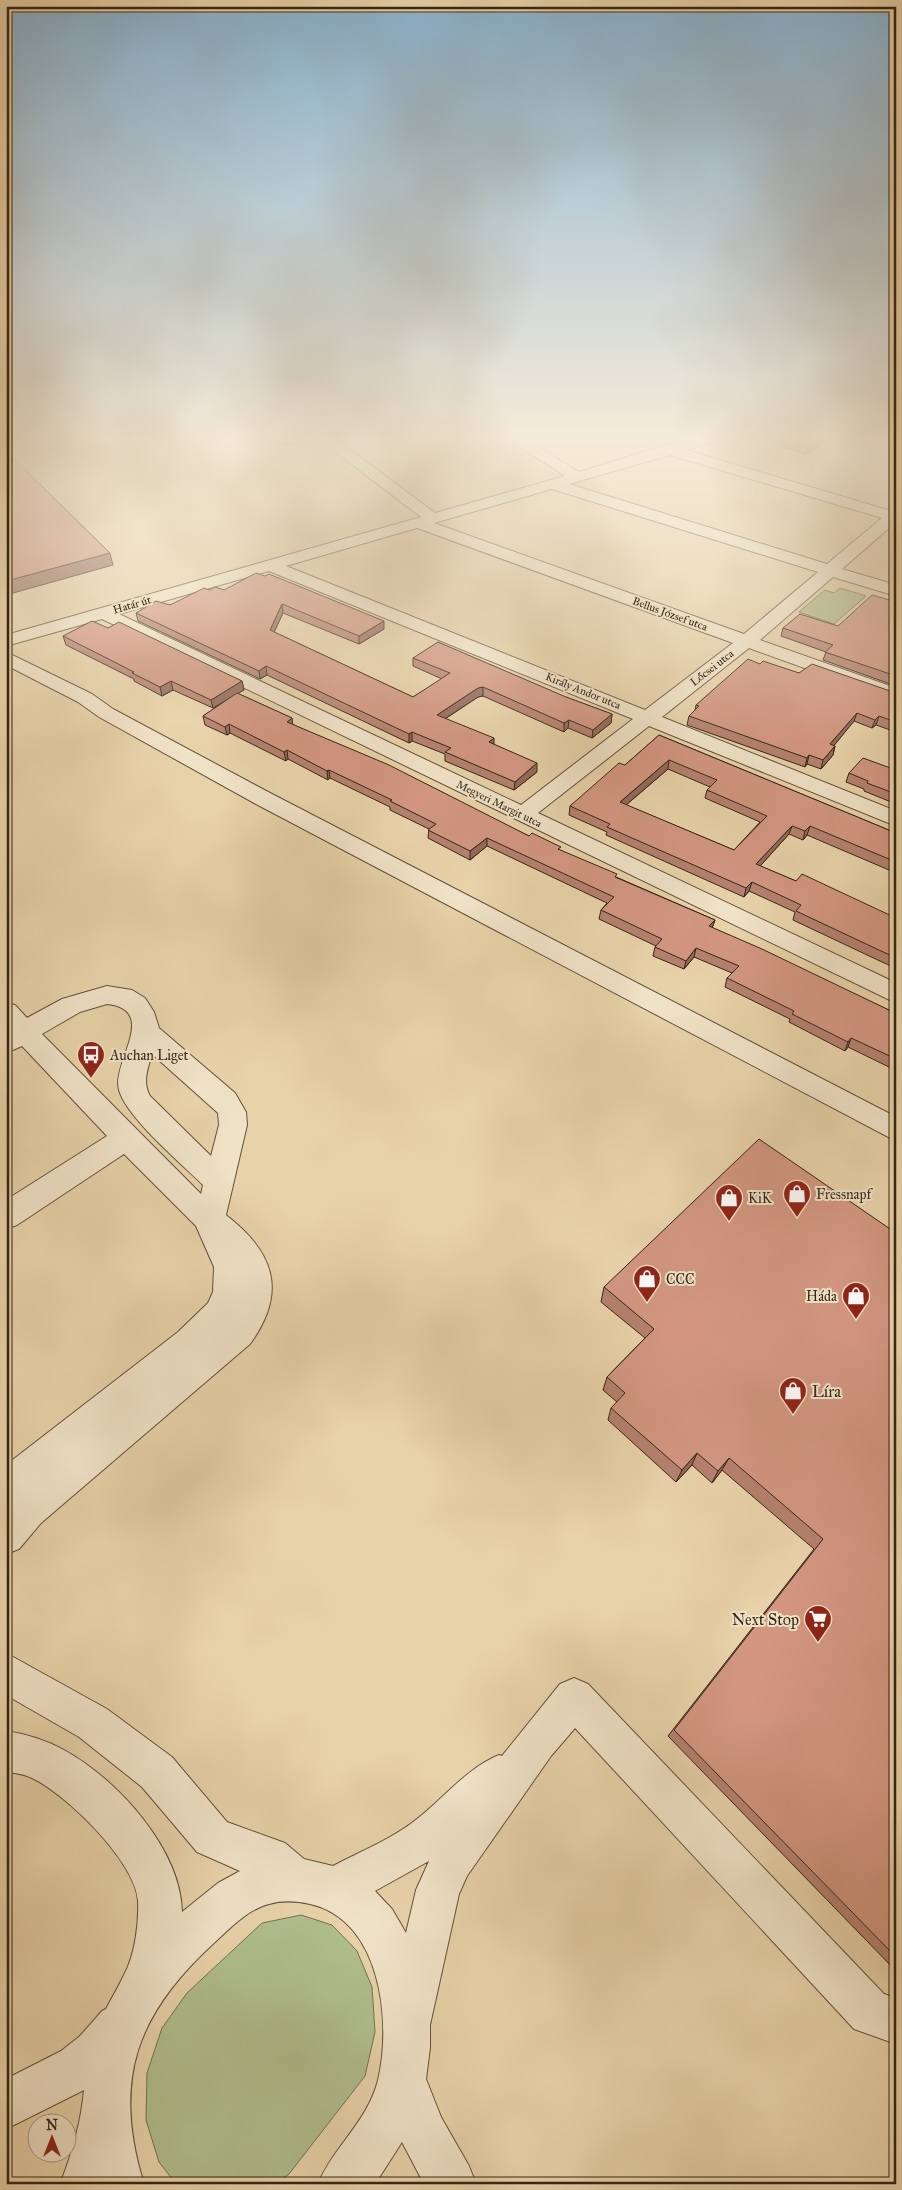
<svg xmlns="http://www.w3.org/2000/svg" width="902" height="2190" font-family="'IM FELL Great Primer',serif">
  <rect width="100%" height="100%" fill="#e8d2a9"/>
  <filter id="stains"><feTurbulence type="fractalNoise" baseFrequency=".004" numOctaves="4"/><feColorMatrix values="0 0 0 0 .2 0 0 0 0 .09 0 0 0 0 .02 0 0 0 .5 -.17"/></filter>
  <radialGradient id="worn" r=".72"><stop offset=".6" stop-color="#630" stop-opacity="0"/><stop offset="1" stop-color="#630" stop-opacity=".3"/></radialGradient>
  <!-- green -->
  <path fill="#afbd8d" stroke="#727251" d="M840 588 866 596 834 624 799 612 825 590 834 593Z
    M301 1915 332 1925 357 1951 372 1987 375 2032 365 2076 289 2174 276 2184H176L159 2162 146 2120 147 2073 162 2028 187 1993 262 1923Z"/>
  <!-- water -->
  <path fill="#9bb5b3" stroke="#727c74" d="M185 436H228L231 438 197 446Z"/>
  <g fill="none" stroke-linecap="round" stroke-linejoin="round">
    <defs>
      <path id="minor" d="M274 436 333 437 435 513 565 476 503 436H520L579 472C624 459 681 436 726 436L724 439 686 450 891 511 896 509V522L842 569 896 585V596L833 577 760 640 896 688V701L749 648 662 717 896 811V826L649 726 538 813 896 983V1003L102 619 6 646V635L421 517 325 444H286L281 443ZM670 455 882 518 827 564 569 484ZM552 489 818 572 744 634 434 523ZM417 528 733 643 645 710 286 566ZM269 571 633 719 521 805 119 614Z
        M6 652 92 694 113 709 272 794 896 1117V1141L256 804 99 717 78 702 6 665Z
        M107 986 132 990 145 998 154 1012 159 1028 235 1093 246 1112 247 1125 226 1215C274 1252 288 1292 250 1344L41 1523 19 1549 6 1554V1508L10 1503 6 1505V1465L178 1332 208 1303 213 1292 214 1267 196 1226 124 1154 17 1225 6 1229V1200L107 1136 22 1046 6 1053V1003L15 1005 27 1018 62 999ZM107 1004C160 1010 111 1063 119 1090 126 1117 182 1164 203 1185L201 1194 42 1034 80 1012ZM152 1054 218 1113 219 1125 211 1156 150 1096C142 1082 148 1068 152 1054Z
        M6 1653 107 1709 172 1757 227 1822 285 1843 304 1859 333 1866C361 1851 392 1839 417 1819 444 1798 467 1768 499 1755L502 1756 560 1684 574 1678 588 1684 884 1994 896 1998V2044L854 2029 575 1728 551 1756 467 1876 459 1894 430 2025V2048L426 2079 441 2117 469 2166 476 2184H424L402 2142 375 2184H318C334 2146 368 2121 378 2080 392 2021 381 1920 310 1904 296 1901 283 1900 269 1904 248 1909 229 1929 214 1943 136 2014 112 2081 144 2184H60C72 2154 81 2122 84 2090L6 2129V2079L61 2051 80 2036 102 2011 106 2009C112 1997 119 1986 124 1975 135 1955 139 1923 138 1901 136 1862 66 1794 32 1778 24 1774 15 1773 6 1772V1731C26 1734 46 1740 64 1750 117 1779 181 1849 182 1912L218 1883 240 1871 197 1852 142 1787 79 1737 6 1695ZM429 1861 416 1890 406 1933 392 1909 375 1891Z"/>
    </defs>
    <!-- minor casing -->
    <use href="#minor" stroke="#61513a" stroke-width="2"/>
    <!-- minor -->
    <use href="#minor" fill="#f0e2c7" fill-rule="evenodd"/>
  </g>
  <!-- wall -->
  <path fill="#b5816f" stroke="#342615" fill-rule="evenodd" d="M787 436H833L806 454 780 446 781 440Z
    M209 590H224L384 629 359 644 283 613 274 632 413 697 442 679 413 666V658L566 697 612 714 611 723 592 738 568 728 564 732 483 696 478 697 445 719 494 745 537 772 514 790 445 761V754L412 741 409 743 267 675 260 679 138 621 136 613 170 605Z
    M896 602V686L823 660 826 652 781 636 783 628 838 626Z
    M108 628 242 681 244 690 237 693 292 718V724L616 877 715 920 712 928 891 1011H896V1062L891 1068 848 1047 845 1051 789 1022 790 1019 725 987 727 978 732 973 694 957 684 969 653 956 655 947 656 946 599 919 601 910 607 903 487 846 470 860 428 838 429 829 390 810V807L330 778 328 780 288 759 286 761 230 733 227 735 205 725 203 716 231 697 213 708 173 690 162 696 134 681V679L66 645 63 636Z
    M760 664 799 673 896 693V732L876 725 872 728 854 721 834 745 835 746 833 755 821 769 807 764 805 767 687 725 689 716 695 710 696 705Z
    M659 735 896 833V873L807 835 803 840 789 834 760 866 796 881 896 918V968L882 962 793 920 795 912 749 891 744 897 606 835 607 832 569 815 570 806 625 765ZM668 769 710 787 707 790 705 798 760 822 734 850 626 805Z
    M896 770V804L864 791V789L846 782 849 773Z
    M896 1233V1971L668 1736 814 1549 722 1470 712 1483 692 1465 676 1482 608 1420 611 1408 617 1402 603 1390 607 1377 645 1338 601 1302 604 1287Z"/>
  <!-- shaded-wall -->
  <path fill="#93695a" stroke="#342615" d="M825 436H833L806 454 808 447Z
    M110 553 113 565 6 595V581Z
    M282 604 283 613 271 639 270 630Z
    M384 621V629L359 644V636Z
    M266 666 267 675 260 679 259 671Z
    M171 681 173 690 162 696 160 687Z
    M242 681 244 690 213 708 211 700Z
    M483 687V696L478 697 437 724V715L478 688Z
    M857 713 854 721 828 753 830 744Z
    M612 714 611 723 592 738 593 730Z
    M879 716 876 725 872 728 875 720Z
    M292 718 293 727 287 722Z
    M569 720 568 728 564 732V723Z
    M229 724 230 733 227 735 225 727Z
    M412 732V741L409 743V734Z
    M494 738V747L489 742Z
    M835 746 833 755 821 769 823 760Z
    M287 750 288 759 286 761 284 752Z
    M809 755 807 764 805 767 807 758Z
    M669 760 668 769 619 811 620 802Z
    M537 763V772L514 790 515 782Z
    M329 770 330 778 328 780 327 771Z
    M792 826 789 834 754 873 756 864Z
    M810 826 807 835 803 840 805 831Z
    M487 838V846L470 860V851Z
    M752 882 749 891 744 897 746 888Z
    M715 920 712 928 709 926Z
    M696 948 694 957 684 969 686 961Z
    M851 1038 848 1047 845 1051 848 1042Z
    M697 1453 692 1465 676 1482 682 1470Z
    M729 1458 722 1470 712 1483 718 1471Z"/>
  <!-- building -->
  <path fill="#d29681" stroke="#342615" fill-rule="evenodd" d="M787 436H825L808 447 781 440Z
    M6 451 110 553 6 581Z
    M256 573 265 576 269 574 384 621 359 636 282 604 270 630 413 697 450 673 413 658 438 642 566 697 612 714 593 730 569 720 564 723 483 687 478 688 437 715 494 738 489 742 537 763 515 782 445 752 451 748 412 732 409 734 266 666 259 671 136 613 156 601 170 605 204 588 209 590 215 587 224 590Z
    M872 595 896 602V676L825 652 833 645 783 628 800 614 838 626Z
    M92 621 108 628 119 622 242 681 211 700 171 681 160 687 132 673 134 672 63 636Z
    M748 659 760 664 763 661 799 673 812 664 896 693V722L879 716 875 720 857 713 830 744 835 746 823 760 809 755 807 758 689 716 699 706 696 705Z
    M237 693 292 718 287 722 389 765 529 836 532 833 561 847 558 849 617 874 615 877 715 920 709 926 762 949 891 1011 892 1009 896 1011V1059L851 1038 848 1042 792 1014 794 1011 727 978 739 966 696 948 686 961 655 947 662 939 601 910 614 897 487 838 470 851 428 830 436 824 390 801 392 800 329 770 327 771 287 750 284 752 229 724 225 727 203 716Z
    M659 735 896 833V862L810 826 805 831 792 826 756 864 796 881 802 874 896 918V958L796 911 801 905 752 882 746 888 607 827 610 824 570 806 619 763 625 765ZM669 760 717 780 707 790 767 816 734 850 620 802Z
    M863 758 896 770V794L867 783 868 781 849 773Z
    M759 1139 896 1233V1957L674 1730 823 1539 729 1458 718 1471 697 1453 682 1470 611 1408 625 1393 607 1377 654 1329 604 1287Z"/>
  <!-- sky -->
  <linearGradient id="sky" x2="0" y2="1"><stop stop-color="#89b4d3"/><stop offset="0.59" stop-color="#f5ebd8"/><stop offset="1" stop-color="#f5ebd8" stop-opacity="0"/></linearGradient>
  <rect width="902" height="742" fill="url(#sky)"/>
  <!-- icons -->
  <defs>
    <symbol id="bus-pin" viewBox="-11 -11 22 30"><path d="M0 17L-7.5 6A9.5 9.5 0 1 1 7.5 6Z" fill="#8f2418" stroke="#f0e2c7"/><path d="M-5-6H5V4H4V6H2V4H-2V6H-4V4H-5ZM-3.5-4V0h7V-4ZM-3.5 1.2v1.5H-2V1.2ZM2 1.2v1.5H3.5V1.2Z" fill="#fff"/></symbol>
    <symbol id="shop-pin" viewBox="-11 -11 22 30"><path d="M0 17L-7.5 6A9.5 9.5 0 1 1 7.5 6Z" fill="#8f2418" stroke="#f0e2c7"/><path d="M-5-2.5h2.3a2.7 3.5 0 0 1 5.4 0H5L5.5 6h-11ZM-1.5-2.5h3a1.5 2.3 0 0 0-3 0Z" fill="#fff"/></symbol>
    <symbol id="supermarket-pin" viewBox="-11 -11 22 30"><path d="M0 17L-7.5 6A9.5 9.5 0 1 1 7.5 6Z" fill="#8f2418" stroke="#f0e2c7"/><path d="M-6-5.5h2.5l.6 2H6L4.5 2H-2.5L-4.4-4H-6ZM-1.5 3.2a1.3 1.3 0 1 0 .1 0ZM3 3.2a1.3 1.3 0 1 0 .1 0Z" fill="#fff"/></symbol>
  </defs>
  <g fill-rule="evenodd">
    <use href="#bus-pin" x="75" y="1039" width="32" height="43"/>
    <use href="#shop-pin" x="781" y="1178" width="32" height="43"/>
    <use href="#shop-pin" x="713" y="1182" width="32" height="43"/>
    <use href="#shop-pin" x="631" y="1263" width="32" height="43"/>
    <use href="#shop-pin" x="840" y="1280" width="32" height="43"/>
    <use href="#shop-pin" x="777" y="1375" width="32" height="43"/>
    <use href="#supermarket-pin" x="802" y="1603" width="32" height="43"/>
  </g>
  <g text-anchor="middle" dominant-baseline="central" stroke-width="4" stroke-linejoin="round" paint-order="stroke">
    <!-- far-street labels -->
    <g font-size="11" fill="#342615" stroke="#f0e2c7">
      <text transform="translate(132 605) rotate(-16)">Határ út</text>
      <text transform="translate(670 614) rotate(20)">Bellus József utca</text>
      <text transform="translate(712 668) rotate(-38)">Lőcsei utca</text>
      <text transform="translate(583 691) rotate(22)">Király Andor utca</text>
      <text transform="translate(499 804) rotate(26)">Megyeri Margit utca</text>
    </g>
    <!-- poi labels -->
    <g font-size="14" fill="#342615" stroke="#f0e2c7" text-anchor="start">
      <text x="110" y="1055">Auchan Liget</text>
      <text x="816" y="1194">Fressnapf</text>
      <text x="748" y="1198">KiK</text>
      <text x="666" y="1279">CCC</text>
      <text x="837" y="1296" text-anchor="end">Háda</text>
    </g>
    <!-- near-poi labels -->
    <g font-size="16" fill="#342615" stroke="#f0e2c7" text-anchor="start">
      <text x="812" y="1391">Líra</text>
      <text x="799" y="1619" text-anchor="end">Next Stop</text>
    </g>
  </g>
  <!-- margin -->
  <rect width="902" height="2190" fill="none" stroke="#e8d2a9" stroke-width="25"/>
  <rect x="8" y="8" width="887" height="2175" fill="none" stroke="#342615" stroke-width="2.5"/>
  <rect x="12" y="12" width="877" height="2165" fill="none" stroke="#342615"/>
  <!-- north arrow -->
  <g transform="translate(52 2138)"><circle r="24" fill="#f0e2c7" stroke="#a59780"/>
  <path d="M0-4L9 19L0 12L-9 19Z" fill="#8f2418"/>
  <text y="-8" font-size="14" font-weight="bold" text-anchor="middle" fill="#342615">N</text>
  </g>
  <rect width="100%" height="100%" filter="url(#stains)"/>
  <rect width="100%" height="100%" fill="url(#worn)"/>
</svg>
